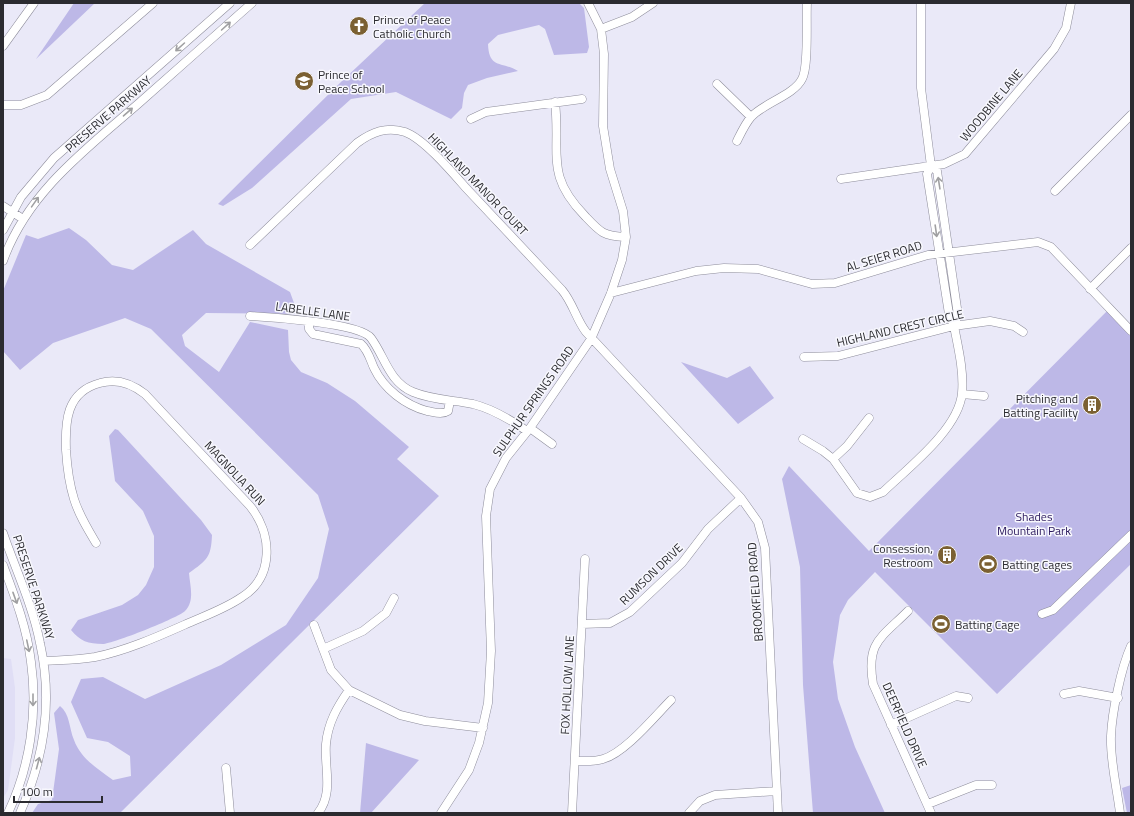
<svg xmlns="http://www.w3.org/2000/svg" width="1134" height="816" font-family="'Titillium Web',sans-serif">
  <rect width="100%" height="100%" fill="#eae9f8"/>
  <!-- built -->
  <path fill="#e0def5" d="M3 658 11 659 15 688V738L8 790 3 798Z"/>
  <!-- green -->
  <path fill="#bdb8e7" d="M74 3H95L36 59Z
    M425 3H579L584 8 589 47 587 53 554 55 545 29 539 25 498 35 488 44C489 69 501 61 518 71L487 78 468 85 464 93 462 108 451 119 396 92 351 99 252 188 223 206 218 204 342 81Z
    M69 228 86 240 112 265 133 270 193 230 206 244 290 292 298 314 206 313 182 335 185 346 219 372 250 322 288 330 289 352 291 360 301 372 327 383 355 401 409 447 397 459 439 496 120 813H32L38 804 52 800 59 749 54 713 60 706C70 714 69 728 74 740 81 759 98 769 113 780L131 776 130 756 108 742 87 738 71 702 81 679 103 677 145 699 221 665 286 625 318 578 329 529 318 495 151 329 125 318 53 343 20 370 3 351V291L26 235 38 239Z
    M1109 309 1131 332V564L997 694 875 572 848 600 840 615 833 662 838 699 855 747 885 813H813L803 685 800 567 782 479 789 466 869 551Z
    M681 362 727 378 750 366 774 398 738 424Z
    M115 429 118 430 201 520 212 535C211 558 207 560 189 573 190 586 195 601 185 611 178 618 112 644 103 644 88 644 80 641 71 630L78 620 122 605 138 595 146 585 154 567V536L143 511 115 481 109 436Z
    M366 743 419 760 371 813H360Z
    M1131 785V813H1127L1122 788Z"/>
  <g fill="none" stroke-linecap="round" stroke-linejoin="round">
    <defs>
      <path id="minor" d="M921 3V88L931 166 927 174 949 314 954 326 958 315 937 171 931 166
        M601 29 632 17 653 3
        M3 46 34 3
        M717 84 751 117
        M555 102C561 154 544 174 585 216 600 232 603 236 626 237
        M3 105H21L47 95 153 3
        M471 119 486 112 582 99
        M737 141C741 133 745 124 751 117 764 103 794 95 802 79 809 67 806 19 807 3
        M841 179 944 164 965 154 1054 49 1066 28 1071 3
        M1055 191 1131 115
        M3 206 23 219
        M3 230 21 197 54 158 230 3
        M250 245 357 143C372 132 387 126 405 132 424 139 452 172 466 188 498 222 530 256 562 290 573 303 576 319 586 332L741 498 758 522 765 548 778 813
        M3 261C27 193 86 149 138 104 176 70 214 37 252 3
        M1090 289 1131 248
        M611 293 696 271 724 268 758 269 812 284 835 283 928 255 1038 242 1051 247 1131 331
        M250 316C271 317 360 323 371 338 385 357 389 382 413 392 432 400 453 400 473 404 493 409 511 420 527 431
        M309 322V329L313 334 361 344C368 350 370 359 374 368 384 389 405 405 427 411 434 412 442 415 448 411L450 401
        M804 357 838 356 954 326 990 321 1014 326 1023 332
        M962 394 984 396
        M530 428 552 444
        M803 439 823 451 833 459 857 493 870 497 883 492C908 468 959 429 962 393 964 371 958 347 954 326
        M833 459 847 446 869 418
        M3 533C15 568 33 606 40 643 53 701 44 759 20 813
        M3 565C15 597 27 628 31 662 38 712 30 767 8 813
        M908 611C881 638 866 642 873 684L931 813
        M1042 614 1053 610 1131 535
        M582 624 610 623 630 612 682 563 708 529 741 498
        M314 625 331 670 349 690 400 715 425 721 483 728
        M323 649 363 631 386 613 394 598
        M44 661C61 660 78 660 95 657 125 651 157 637 184 625 204 616 225 609 242 597 275 576 272 533 250 506L145 394C131 383 117 378 100 383 66 392 65 422 66 450 67 466 69 483 74 499 79 515 87 528 96 543
        M1064 694 1079 691 1118 698
        M891 725 956 696 968 698
        M575 761C584 761 594 762 603 759 625 753 655 716 671 700
        M226 768 230 813
        M928 804 976 785H992
        M318 813C334 793 324 767 326 744 328 723 337 707 349 690
        M441 813 469 770 479 743 488 703 491 651 486 516 490 489 506 458 530 428 591 339 611 293 622 260 626 237 623 211 610 169 603 126 604 54 601 29 588 3
        M572 813 585 559
        M689 813 700 801 715 795 777 791
        M1120 813C1117 788 1110 761 1111 736 1112 712 1121 668 1131 646"/>
    </defs>
    <!-- minor casing -->
    <use href="#minor" stroke="#8e8d9b" stroke-width="9"/>
    <!-- minor -->
    <use href="#minor" stroke="#fff" stroke-width="8"/>
  </g>
  <!-- one-way arrows -->
  <defs><path id="oneway-shaft" d="M-6 0H5M1.5-3L5.5 0L1.5 3" fill="none" stroke-width="1.6" stroke-linecap="round" stroke-linejoin="round"/></defs>
  <g stroke="#a0a0a2">
    <use href="#oneway-shaft" transform="translate(226 26) rotate(-42)"/>
    <use href="#oneway-shaft" transform="translate(180 47) rotate(138)"/>
    <use href="#oneway-shaft" transform="translate(128 112) rotate(-41)"/>
    <use href="#oneway-shaft" transform="translate(939 183) rotate(-99)"/>
    <use href="#oneway-shaft" transform="translate(35 202) rotate(-55)"/>
    <use href="#oneway-shaft" transform="translate(936 231) rotate(82)"/>
    <use href="#oneway-shaft" transform="translate(15 598) rotate(70)"/>
    <use href="#oneway-shaft" transform="translate(28 646) rotate(78)"/>
    <use href="#oneway-shaft" transform="translate(33 700) rotate(90)"/>
    <use href="#oneway-shaft" transform="translate(38 763) rotate(-75)"/>
  </g>
  <!-- icons -->
  <defs>
    <symbol id="church-disc" viewBox="-11 -11 22 22"><circle r="9.5" fill="#7b6032" stroke="#f7f7fd"/><path d="M-1.2-6h2.4v3.5h3.3v2.4h-3.3V6h-2.4V-.1h-3.3v-2.4h3.3Z" fill="#fff"/></symbol>
    <symbol id="school-disc" viewBox="-11 -11 22 22"><circle r="9.5" fill="#7b6032" stroke="#f7f7fd"/><path d="M0-5L7-2L0 1L-7-2ZM-4 1L0 2.5L4 1V4Q0 6-4 4Z" fill="#fff"/></symbol>
    <symbol id="building-disc" viewBox="-11 -11 22 22"><circle r="9.5" fill="#7b6032" stroke="#f7f7fd"/><path d="M-4-6H4V6H1V3H-1V6H-4ZM-2.5-4.3h1.7v1.8h-1.7ZM.8-4.3h1.7v1.8H.8ZM-2.5-1h1.7V.8h-1.7ZM.8-1h1.7V.8H.8Z" fill="#fff"/></symbol>
    <symbol id="stadium-disc" viewBox="-11 -11 22 22"><circle r="9.5" fill="#7b6032" stroke="#f7f7fd"/><path d="M0-5a6.5 5 0 1 0 0 10a6.5 5 0 1 0 0-10ZM-3.5-1.8h7v3.6h-7Z" fill="#fff"/></symbol>
  </defs>
  <g fill-rule="evenodd">
    <use href="#church-disc" x="348" y="15" width="22" height="22"/>
    <use href="#school-disc" x="293" y="70" width="22" height="22"/>
    <use href="#building-disc" x="1081" y="394" width="22" height="22"/>
    <use href="#building-disc" x="936" y="544" width="22" height="22"/>
    <use href="#stadium-disc" x="977" y="553" width="22" height="22"/>
    <use href="#stadium-disc" x="930" y="613" width="22" height="22"/>
  </g>
  <g text-anchor="middle" dominant-baseline="central" stroke-width="3" stroke-linejoin="round" paint-order="stroke">
    <!-- poi labels -->
    <g font-size="12" fill="#2b2b30" stroke="#f7f7fd" text-anchor="start">
      <text x="373" y="19">Prince of Peace<tspan x="373" dy="14">Catholic Church</tspan></text>
      <text x="318" y="74">Prince of<tspan x="318" dy="14">Peace School</tspan></text>
      <text x="1078" y="398" text-anchor="end">Pitching and<tspan x="1078" dy="14">Batting Facility</tspan></text>
      <text x="933" y="548" text-anchor="end">Consession,<tspan x="933" dy="14">Restroom</tspan></text>
      <text x="1002" y="564">Batting Cages</text>
      <text x="955" y="624">Batting Cage</text>
    </g>
    <!-- street labels -->
    <g font-size="12" fill="#2b2b30" stroke="#f7f7fd">
      <text transform="translate(991 105) rotate(-50)">WOODBINE LANE</text>
      <text transform="translate(108 114) rotate(-41)">PRESERVE PARKWAY</text>
      <text transform="translate(478 184) rotate(46)">HIGHLAND MANOR COURT</text>
      <text transform="translate(884 256) rotate(-17)">AL SEIER ROAD</text>
      <text transform="translate(313 311) rotate(8)">LABELLE LANE</text>
      <text transform="translate(900 328) rotate(-13)">HIGHLAND CREST CIRCLE</text>
      <text transform="translate(533 401) rotate(-55)">SULPHUR SPRINGS ROAD</text>
      <text transform="translate(235 473) rotate(47)">MAGNOLIA RUN</text>
      <text transform="translate(651 574) rotate(-44)">RUMSON DRIVE</text>
      <text transform="translate(34 587) rotate(72)">PRESERVE PARKWAY</text>
      <text transform="translate(755 592) rotate(-94)">BROOKFIELD ROAD</text>
      <text transform="translate(567 685) rotate(-87)">FOX HOLLOW LANE</text>
      <text transform="translate(905 725) rotate(66)">DEERFIELD DRIVE</text>
    </g>
    <!-- park labels -->
    <g font-size="12" fill="#2b195d" stroke="#f7f7fd">
      <text x="1034" y="516">Shades<tspan x="1034" dy="14">Mountain Park</tspan></text>
    </g>
  </g>
  <!-- border -->
  <rect width="1134" height="816" fill="none" stroke="#2b2b30" stroke-width="8"/>
  <!-- scale -->
  <path d="M14 796v6h88v-6" fill="none" stroke="#2b2b30" stroke-width="2"/>
  <text x="20" y="796" font-size="12" fill="#2b2b30" stroke="#f7f7fd" stroke-width="3" paint-order="stroke">100 m</text>
</svg>
